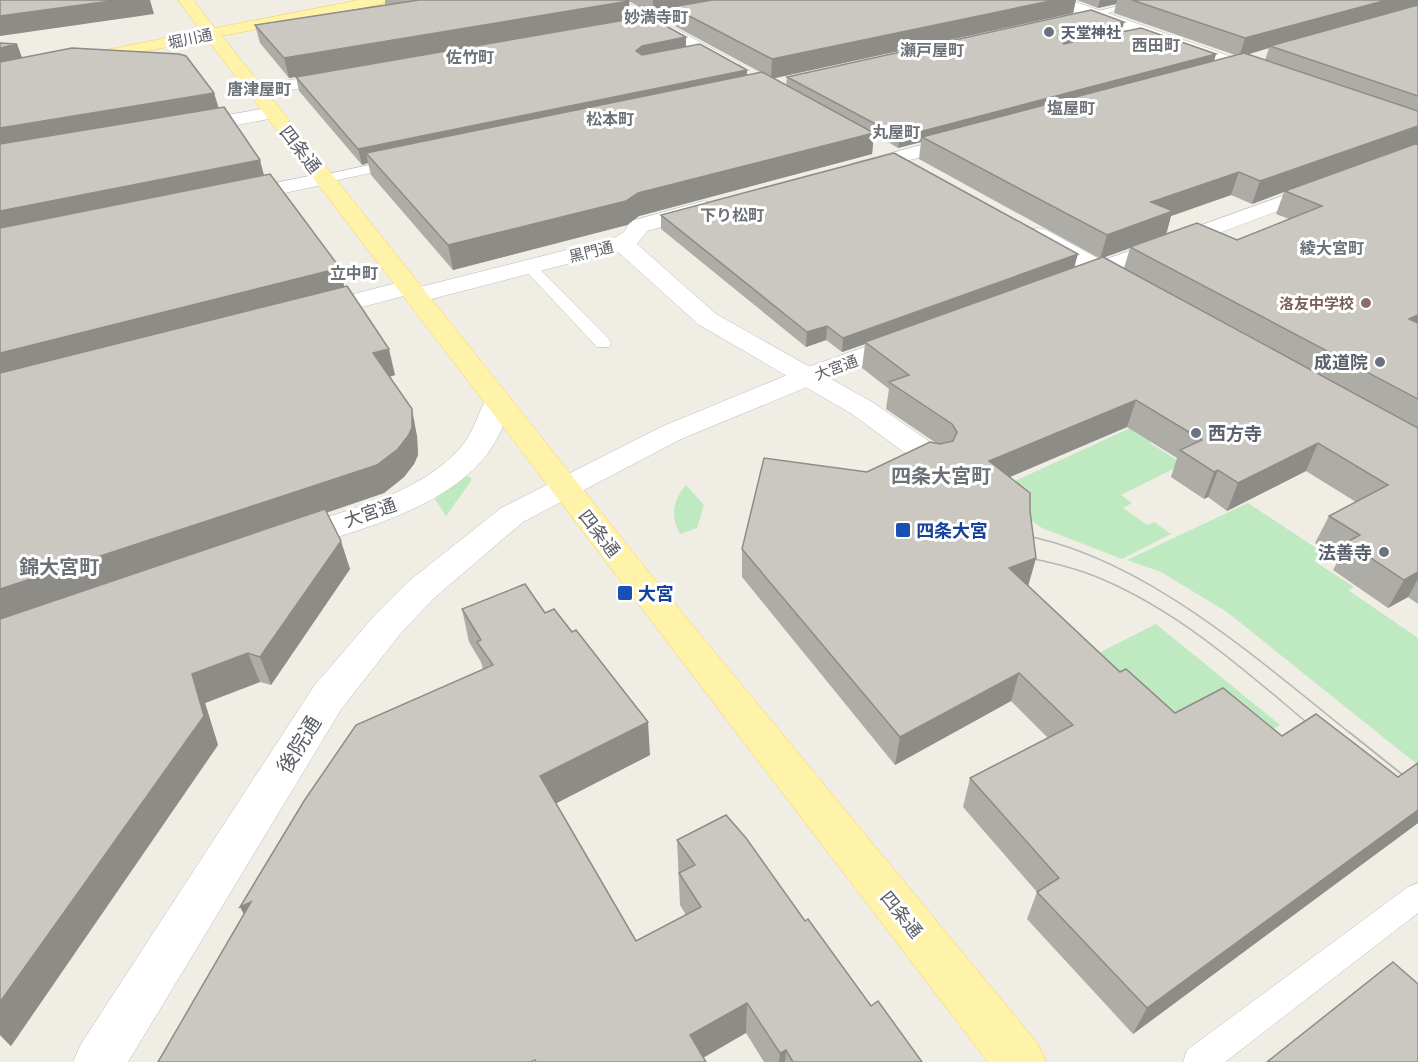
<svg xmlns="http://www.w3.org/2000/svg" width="1418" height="1062" font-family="Commissioner,'Noto Sans JP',sans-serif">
  <rect width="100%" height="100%" fill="#efede4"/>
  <!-- green -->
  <path fill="#bfe9c0" d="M1137 425 1159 438 1150 443 1183 464 1121 495 1132 503 1123 508 1147 525 1154 522 1171 534 1122 559 1042 528 991 492Z
    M467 476 471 478V481L446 516 435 499Z
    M686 485 704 505 697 528 680 534C670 517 673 500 686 485Z
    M1248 503 1325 554 1314 561 1354 587 1348 590 1418 638V765L1227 612 1161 572 1127 560Z
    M1156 624 1280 725 1252 743 1167 735 1083 661Z"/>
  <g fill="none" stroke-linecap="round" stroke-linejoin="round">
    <defs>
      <path id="service" d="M1142 0H1159L1076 21 1071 18Z
        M397 159 403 163 402 166 324 183 317 179 319 176Z
        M530 262 535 264 609 339 611 343 609 347H597L525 270 522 267 525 264Z
        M1418 883V913L1225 1062H1183L1187 1050 1408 887Z"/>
      <path id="minor" d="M604 0H622L739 63 741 67 739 71H727Z
        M1049 0H1070L1269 70 1272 74 1269 78H1257L1051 3Z
        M343 71 349 72 352 76 349 80 256 96 250 95 247 91 250 87 256 86Z
        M273 107 280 109 282 113 280 117 188 134 181 132 178 128 181 124 188 122Z
        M962 134 969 136 972 140 969 144 858 174 851 172 848 168 851 164Z
        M324 173 331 175 334 179 331 183 238 203 230 202 227 197 230 192Z
        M704 201 712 203 715 208 712 213 647 231 637 244 716 314 872 402 946 453 950 460 946 467 935 469 924 467 852 414 698 324 617 251 416 303 407 301 404 296 312 320 303 317 299 312 303 307 408 280 417 282 420 287 614 238 624 232 631 221Z
        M1038 228 1046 230 1136 279 1139 284 1136 289 1127 291 1118 289 1030 240 1027 235 1030 230Z
        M498 394 508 397 512 403C506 420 499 438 488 453 447 508 356 532 292 550L280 547 275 539 280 531C342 511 423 496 465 442 475 429 478 411 488 397Z"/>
      <path id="tertiary" d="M1324 181 1331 183 1335 187 1331 191 1083 284 1074 286 1065 284 1062 279 1065 274Z
        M907 332 916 334 920 340 916 346 817 383 681 439 523 522 433 599 401 633 342 708 128 1062H73L81 1044 314 686 375 615 409 581 501 508 661 427 797 371Z"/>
      <path id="primary" d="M178 0H193L215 28 359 0H388L381 4 222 36 647 570 1038 1044 1046 1062H988L207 39 0 81V71L201 31Z"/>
    </defs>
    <!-- service casing -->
    <use href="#service" stroke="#b9bcc1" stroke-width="1"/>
    <!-- minor casing -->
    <use href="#minor" stroke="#b9bcc1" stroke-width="1"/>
    <!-- tertiary casing -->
    <use href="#tertiary" stroke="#b9bcc1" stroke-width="1"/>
    <!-- primary casing -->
    <use href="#primary" stroke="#fbcf51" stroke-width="1"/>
    <!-- service -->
    <use href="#service" fill="#fff" fill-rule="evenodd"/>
    <!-- minor -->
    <use href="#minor" fill="#fff" fill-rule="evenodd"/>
    <!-- tertiary -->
    <use href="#tertiary" fill="#fff" fill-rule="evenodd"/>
    <!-- primary -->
    <use href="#primary" fill="#fff3a9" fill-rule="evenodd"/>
    <!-- tram-far1 -->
    <path stroke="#b5b6b7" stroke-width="1.5" d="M1016 534C1139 553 1256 658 1350 733
      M1020 556C1049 562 1077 568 1104 580 1185 615 1251 676 1318 732"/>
    <!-- tram -->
    <path stroke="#b5b6b7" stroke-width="2" d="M1349 732 1418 787"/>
  </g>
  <!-- wall -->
  <path fill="#aeaca6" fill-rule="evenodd" d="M385 0H1076L1073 13 773 78 786 85 787 77 1122 31 1095 38 1216 54 1214 61 1235 55 1114 13 1116 4 1098 8 1077 0H1418V604L1408 597 1388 608 1333 570 1339 559 1315 543 1329 516 1356 502 1306 471 1227 511 1208 497 1204 499 1171 477 1177 458 1127 427 1010 477 1030 511 1036 558 1028 586 1120 672 1175 713 1282 736 1398 777 1418 763V823L1133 1034 1027 919 1037 892 963 807 970 778 1048 738 1011 701 895 765 742 577V549L867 472 936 443 886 409 889 389 862 368 865 344 842 352 826 340 806 347 661 229V215L1074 267 1099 258 919 159 921 142 898 148 874 134 872 154 639 216 627 225 453 270 371 175 368 163 362 165 299 91 296 77 289 78 260 43 255 25 389 4H385ZM629 1 653 15 672 11 673 25 760 72 747 75V70L686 47 374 63 630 19ZM1269 48 1265 60 1248 54ZM1284 192 1276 214 1289 219 1237 240 1166 234 1171 216 1231 195 1252 204ZM1130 248 1124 268 1104 257Z
    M0 43 17 44 22 57 214 93 219 108 264 175 345 287 395 375 389 377 417 436 418 455 414 464 404 477 384 493 326 513 350 569 271 685 260 682 205 703 218 745 11 1046 0 1035Z
    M462 609 545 613 650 755 555 804 636 941 686 915 680 905 677 840 805 921 871 1006 922 1062H764L746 1033 158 1062 483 670 481 662 469 642Z"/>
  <!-- shaded-wall -->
  <path fill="#8d8c87" d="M118 0H150L154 14 0 36V16Z
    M653 0H739L672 7V11L653 15Z
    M1055 0H1076L1073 13 771 79 772 59Z
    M1100 0H1117L1116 4 1098 8Z
    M1387 0H1418V8L1270 46 1269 48 1239 57 1245 38Z
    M629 1 630 19 289 78 284 58Z
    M1124 22 1122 31 1056 48 1058 38Z
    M686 37V50L643 59 636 51 642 46Z
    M17 44 24 64 0 69V48Z
    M1216 54 1213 64 922 137 921 142 898 148 900 137Z
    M747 70 746 84 366 153 368 163 362 165 358 149Z
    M214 93 220 114 0 152V128Z
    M1418 126V145L1285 191 1284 192 1252 204 1260 181Z
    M874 133 872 154 639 216 627 225 453 270 448 245 638 193Z
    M260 160 266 183 0 237V211Z
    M1239 172 1231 195 1171 216 1166 235 1130 247V248L1100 259 1107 235 1151 202Z
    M1078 254 1074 268 865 342V344L842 352 843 338Z
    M340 268 346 294 0 383V353Z
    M1418 315V334L1409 319Z
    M827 326 826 340 806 347 807 332Z
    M389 349 395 375 379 380 373 353Z
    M1136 400 1127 427 984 488 989 461Z
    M412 409 417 436 418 455 414 464 404 477 384 493 0 623V589Z
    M1318 443 1306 471 1227 511 1238 483Z
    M1218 470 1208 497 1204 499 1214 472Z
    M341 541 350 569 271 685 260 657Z
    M1036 558 1028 586 1009 568Z
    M1418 572V579L1408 597 1388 608 1404 580Z
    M248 653 260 682 205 703 218 745 11 1046 0 1035V1002L192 674Z
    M1019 673 1011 701 895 765 900 737Z
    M648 722 650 755 545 809 540 776Z
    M1418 810V823L1133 1034 1147 1008Z
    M251 902 257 939 240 907Z
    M747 1003 746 1033 696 1062 690 1035Z
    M786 1050 785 1062H779L780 1053Z"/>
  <!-- building -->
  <path fill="#cac8c1" stroke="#8d8c87" stroke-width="1.5" d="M0 0H118L0 16Z
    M419 0H628L629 1 284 58 255 25Z
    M712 0H1055L772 59 672 7Z
    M1132 0H1387L1245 38Z
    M1418 5V96L1270 46Z
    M1091 10 1124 22 1058 38 1064 44 1141 28 1216 54 900 137 787 77Z
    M648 16 686 37 642 46 636 51 642 55 700 44 747 70 358 149 296 77Z
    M0 43 17 44 0 48Z
    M72 48 179 54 186 56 214 93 0 128V62Z
    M1244 53 1418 111V126L1260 181 1239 172 1151 202 1173 211 1107 235 922 137Z
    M762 72 874 133 638 193 626 201 448 245 366 153Z
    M224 107 260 160 0 211V144Z
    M1418 143V315L1409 319 1418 323V399L1130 247 1197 223 1237 240 1322 206 1285 191Z
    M894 153 1078 254 843 338 827 326 807 332 661 215Z
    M270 174 340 268 0 353V228Z
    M1103 257 1418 428V572L1404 580 1347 542 1360 535 1329 516 1388 485 1318 443 1238 483 1218 470 1214 472 1180 450 1202 440 1136 400 989 461 1030 493V511L1036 558 1009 568 1120 672 1126 669 1175 713 1223 688 1282 736 1316 714 1398 777 1418 763V810L1147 1008 1037 892 1059 878 970 778 1073 725 1019 673 900 737 742 549 764 458 867 472 930 442 940 444 953 441 957 432 952 424 889 382 909 375 865 342Z
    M347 286 389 349 373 353 412 409V428L408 436 398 449 377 465 0 589V373Z
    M325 509 341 541 260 657 248 653 192 674 204 716 0 1002V619Z
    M525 584 545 613 554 609 572 632 576 630 648 722 540 776 636 941 701 907 679 873 695 865 677 840 726 815 746 838 805 921 808 919 871 1006 878 1001 922 1062H793L786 1050 780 1053 747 1003 690 1035 706 1062H536L535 1060 531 1062H158L251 902 240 907 304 801 356 725 493 665 477 642 481 640 462 609Z
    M1393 962 1418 984V1062H1267Z"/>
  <!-- markers -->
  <g fill="#6b7280" stroke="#fff" stroke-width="2">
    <circle cx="1049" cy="32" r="6"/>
    <circle cx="1380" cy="362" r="6"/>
    <circle cx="1196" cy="433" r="6"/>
    <circle cx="1384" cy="552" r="6"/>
  </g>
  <circle fill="#8d6e63" stroke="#fff" stroke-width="2" cx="1366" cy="303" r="6"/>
  <g fill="#1a4fb4" stroke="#fff" stroke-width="2">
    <rect x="895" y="522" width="16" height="16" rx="3"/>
    <rect x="617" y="585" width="16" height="16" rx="3"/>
  </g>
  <g text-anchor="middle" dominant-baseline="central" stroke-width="6" stroke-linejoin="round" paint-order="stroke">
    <!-- far-worship labels -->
    <g font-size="15" font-weight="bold" fill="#5b616d" stroke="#fff" text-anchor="start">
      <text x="1061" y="32">天堂神社</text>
    </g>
    <!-- far-street labels -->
    <g font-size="15" fill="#5c6066" stroke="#fff">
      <text transform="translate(190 38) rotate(-12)">堀川通</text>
      <text transform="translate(591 251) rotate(-14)">黒門通</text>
      <text transform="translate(836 367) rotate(-20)">大宮通</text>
    </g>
    <!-- far-education labels -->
    <g font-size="15" font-weight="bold" fill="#785e54" stroke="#fff" text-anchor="end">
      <text x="1354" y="303">洛友中学校</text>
    </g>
    <!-- far-neighbourhood labels -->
    <g font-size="16" font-weight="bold" fill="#6d7278" stroke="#fff">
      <text x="656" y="16">妙満寺町</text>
      <text x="1156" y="44">西田町</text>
      <text x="932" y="49">瀬戸屋町</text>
      <text x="470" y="56">佐竹町</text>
      <text x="259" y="88">唐津屋町</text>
      <text x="1071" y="107">塩屋町</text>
      <text x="610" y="118">松本町</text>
      <text x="896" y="131">丸屋町</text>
      <text x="732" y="214">下り松町</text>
      <text x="1332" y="247">綾大宮町</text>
      <text x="354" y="272">立中町</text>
    </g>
    <!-- street labels -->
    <g font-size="18" fill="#5c6066" stroke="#fff">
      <text transform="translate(301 149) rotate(52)">四条通</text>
      <text transform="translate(370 512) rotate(-19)">大宮通</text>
      <text transform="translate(600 533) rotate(52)">四条通</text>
      <text transform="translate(902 914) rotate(51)">四条通</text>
    </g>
    <!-- worship labels -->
    <g font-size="18" font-weight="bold" fill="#5b616d" stroke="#fff" text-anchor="end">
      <text x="1368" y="362">成道院</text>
      <text x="1208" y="433" text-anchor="start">西方寺</text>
      <text x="1372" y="552">法善寺</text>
    </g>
    <!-- transit labels -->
    <g font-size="18" font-weight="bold" fill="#164399" stroke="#fff" text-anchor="start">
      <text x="916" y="530">四条大宮</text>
      <text x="638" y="593">大宮</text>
    </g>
    <!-- neighbourhood labels -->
    <g font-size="20" font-weight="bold" fill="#6d7278" stroke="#fff">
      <text x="941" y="475">四条大宮町</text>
      <text x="59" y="566">錦大宮町</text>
    </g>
    <!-- near-street labels -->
    <g font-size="21" fill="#5c6066" stroke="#fff">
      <text transform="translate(298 744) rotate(-58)">後院通</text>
    </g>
  </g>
</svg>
